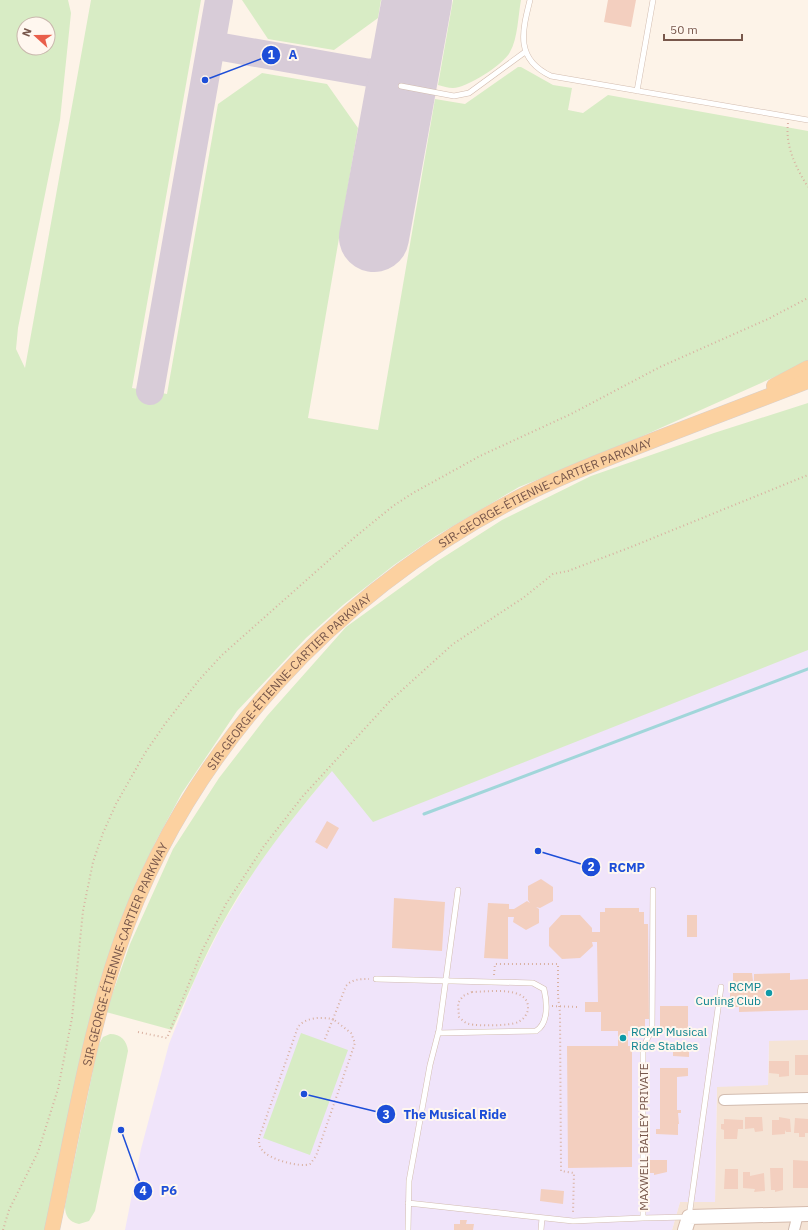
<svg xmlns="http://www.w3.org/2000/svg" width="808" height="1230" font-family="'IBM Plex Sans',sans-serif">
  <rect width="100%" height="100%" fill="#fdf3e8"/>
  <!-- residential -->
  <path fill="#f5e4d6" d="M769 1040H808V1230H672L680 1202H715L717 1086 768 1085Z"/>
  <!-- education -->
  <path fill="#f0e4fa" d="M808 481V1040L769 1041 768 1085 717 1087 715 1202H680L672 1230H125L141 1149 169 1044 195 979 222 925 256 868 280 834 332 770Z"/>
  <!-- green -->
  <path fill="#d8ecc5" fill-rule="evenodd" d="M0 0H68L71 13 60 120 18 328 16 349 25 368 91 0H201L132 388 167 394 218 104 262 73 327 84 358 128 308 418 378 430 435 99 465 104 518 67H521L553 85 572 88 568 110 583 113 608 95 808 131V362L609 451 519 487 436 536 394 565 343 605 306 638 237 711 182 793 156 841 138 878 112 946 46 1230H0ZM24 24H48V48H24Z
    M242 0H381L378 18 334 50 268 39Z
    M453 0H521C518 16 518 38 510 52 504 64 467 88 453 88 448 88 443 86 438 85Z
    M808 403V650L373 822 332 771C291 819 252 869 221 926 203 959 188 995 172 1030L106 1012 130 944 173 849 219 778 267 716 346 627 436 562 502 520 591 476 714 433Z
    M301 1033 348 1050 310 1155 263 1138Z
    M110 1034C121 1034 127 1041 128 1051L95 1211 89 1221 79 1224C69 1222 65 1216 65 1206L98 1046 103 1037Z"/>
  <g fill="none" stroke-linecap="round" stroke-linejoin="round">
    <!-- stream -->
    <path stroke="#a1d6da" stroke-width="3" d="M424 814 808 669"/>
    <!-- taxiway -->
    <path stroke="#d8ccd8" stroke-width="28" d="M211 45 370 73C392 69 400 58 410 39
      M150 391 219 0"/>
    <!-- runway -->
    <path stroke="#d8ccd8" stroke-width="70" d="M374 237 417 0"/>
  </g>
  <!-- building -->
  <path fill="#f3cfbf" d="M608 0H636L631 27 604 22Z
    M327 821 339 828 327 849 315 842Z
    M541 879 553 887V901L540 908 536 907 539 909V923L526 930 513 922 514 917H508V959L484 958 488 903 509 904V909H514L527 901 530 903 528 900V886Z
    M394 898 445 902 442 951 392 948Z
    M605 908H639V912H644V924H648L649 1019H645V1031H628V1046H632V1167L568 1168 567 1046H618V1031H601V1012H585V1002H598L597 942H592L593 946 580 958 562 959 549 946V928L561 915H580L592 928V932H600V912H605Z
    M687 915H697V937H687Z
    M733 973H752L753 981H754V974L790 973V980L808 979V1010L739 1012V1007H733V997H730V988H733Z
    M660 1006H688V1030H660Z
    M673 1046H689V1057L673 1056Z
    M795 1055H808V1075H795Z
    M769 1061H789V1076L779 1077V1074L769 1073Z
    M660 1068H688V1076L677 1077V1110H681V1113H678L679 1124H678V1135L656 1134V1129H660Z
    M745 1117H762L763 1131 755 1132 754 1128 745 1129Z
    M779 1117 790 1119 791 1132H786L785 1130V1134L772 1135V1120H779Z
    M795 1118 808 1119V1133H805V1137H799V1133H794Z
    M724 1119 743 1120V1129H738L737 1139H724V1130L721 1129V1124H724Z
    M649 1160H667V1172L654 1175V1173H649Z
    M793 1160 808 1161V1188H793Z
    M770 1168H783V1190L775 1192V1190H771Z
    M725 1169H738V1189H724Z
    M743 1172H750V1176L764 1173 765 1191 754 1192 755 1189 743 1188Z
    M541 1189 564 1191 563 1204 540 1201Z
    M460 1220H467L466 1224H474L473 1230H454V1224H460Z"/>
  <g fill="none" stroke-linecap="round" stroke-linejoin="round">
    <defs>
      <path id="lane" d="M530 0C522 32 515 59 551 76L808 120
        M401 86 454 96 469 93 525 52
        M637 91 653 0
        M376 979 533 983 544 989C547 1002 549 1023 536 1031L438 1033
        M408 1203 573 1221 643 1218V1048L652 1029 653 890
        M643 1218 689 1217 721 987
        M408 1230 409 1181 430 1065 439 1030 458 890
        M541 1230 542 1218"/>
      <path id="street" d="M724 1100 808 1098
        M794 1230 798 1214"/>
      <path id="secondary" d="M685 1230 689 1217 808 1214"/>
      <g id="primary">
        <path d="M774 386 808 368"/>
        <path id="s1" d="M52 1230C72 1136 87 1041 118 950 185 751 339 589 524 495 567 473 614 456 659 438 709 419 758 400 808 381"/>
      </g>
    </defs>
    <!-- lane casing -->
    <use href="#lane" stroke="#d2bcaf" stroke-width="6"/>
    <!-- street casing -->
    <use href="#street" stroke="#d2bcaf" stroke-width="12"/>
    <!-- secondary casing -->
    <use href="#secondary" stroke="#d5bbad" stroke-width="16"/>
    <!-- primary casing -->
    <use href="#primary" stroke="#d9d0cd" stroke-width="16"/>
    <!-- path -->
    <path stroke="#d9b1a1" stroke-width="2" stroke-dasharray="1 3" stroke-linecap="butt" d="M788 123C785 146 796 168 808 187
      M494 975 495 964H558V996L560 1013 561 1171 574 1173 573 1213
      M472 992C486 992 529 985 528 1008 528 1014 523 1020 518 1022 511 1026 477 1026 469 1024 465 1023 462 1020 459 1017L458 1003 463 996Z
      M552 1006 578 1007
      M138 1032 167 1038 202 951 226 904 264 846 303 796 390 701 453 644 523 598 553 574 568 571 631 547 808 475
      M325 1039 333 1019 351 1033 355 1043 316 1156 310 1164C300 1168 268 1159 262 1150 259 1147 259 1142 259 1138L298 1027C306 1017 320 1017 333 1019L346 986C352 979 360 979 369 979
      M3 1230 9 1210 38 1152 58 1089 72 1018 83 911 93 862 103 833 116 804 145 753 165 724 199 680 222 655 355 537 393 506 413 493 480 456 571 414 660 367 768 319 808 298"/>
    <!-- lane -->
    <use href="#lane" stroke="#fff" stroke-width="5"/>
    <!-- street -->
    <use href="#street" stroke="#fff" stroke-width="10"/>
    <!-- secondary -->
    <use href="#secondary" stroke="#fff" stroke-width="14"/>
    <!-- primary -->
    <use href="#primary" stroke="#fcd1a0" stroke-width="15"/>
  </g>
  <!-- markers -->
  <g fill="#0f9aa8" stroke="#fff7ef" stroke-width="1.5">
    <circle cx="769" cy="993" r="4"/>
    <circle cx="623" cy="1038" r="4"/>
  </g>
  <g text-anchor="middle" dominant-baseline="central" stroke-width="4" stroke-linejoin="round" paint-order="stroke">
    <!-- street labels -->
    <g font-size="12" fill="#78574b" stroke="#fff7ef">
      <text stroke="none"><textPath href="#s1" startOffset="933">SIR-GEORGE-ÉTIENNE-CARTIER PARKWAY</textPath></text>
      <text stroke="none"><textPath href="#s1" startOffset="610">SIR-GEORGE-ÉTIENNE-CARTIER PARKWAY</textPath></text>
      <text stroke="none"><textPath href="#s1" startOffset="286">SIR-GEORGE-ÉTIENNE-CARTIER PARKWAY</textPath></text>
      <text transform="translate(643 1137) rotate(-90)">MAXWELL BAILEY PRIVATE</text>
    </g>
    <!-- culture labels -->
    <g font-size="12" fill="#0d838f" stroke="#fff7ef" text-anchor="end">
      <text x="761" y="986">RCMP<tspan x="761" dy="14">Curling Club</tspan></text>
      <text x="631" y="1031" text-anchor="start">RCMP Musical<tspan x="631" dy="14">Ride Stables</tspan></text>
    </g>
  </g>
  <!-- callouts -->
  <path fill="none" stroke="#1d4ed8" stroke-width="1.5" d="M205 80L271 55M538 851L591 867M304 1094L386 1114M121 1130L143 1191"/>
  <g fill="#1d4ed8" stroke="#fff7ef" stroke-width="1.5">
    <circle cx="205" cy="80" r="4"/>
    <circle cx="538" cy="851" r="4"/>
    <circle cx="304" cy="1094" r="4"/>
    <circle cx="121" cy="1130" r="4"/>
    <circle cx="271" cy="55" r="10"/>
    <circle cx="591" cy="867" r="10"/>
    <circle cx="386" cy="1114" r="10"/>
    <circle cx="143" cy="1191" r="10"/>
  </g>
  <g font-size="12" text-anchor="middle" font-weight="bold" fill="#fff">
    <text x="271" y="59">1</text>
    <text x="591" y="871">2</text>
    <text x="386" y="1119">3</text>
    <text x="143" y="1195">4</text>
  </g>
  <g font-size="13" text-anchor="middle" font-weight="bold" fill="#1d4ed8" stroke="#fff7ef" stroke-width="4" stroke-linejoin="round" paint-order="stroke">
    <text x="293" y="59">A</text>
    <text x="627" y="872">RCMP</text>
    <text x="455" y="1119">The Musical Ride</text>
    <text x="169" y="1195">P6</text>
  </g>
  <!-- north arrow -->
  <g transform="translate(36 36) rotate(291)"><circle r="19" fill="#fff7ef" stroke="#c9b7ad"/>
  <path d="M0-3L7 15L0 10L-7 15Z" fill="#e95f4b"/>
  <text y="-6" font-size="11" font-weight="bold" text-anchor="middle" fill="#78574b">N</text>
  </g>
  <!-- scale -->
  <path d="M664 34v6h78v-6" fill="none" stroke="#78574b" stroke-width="2"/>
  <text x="670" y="34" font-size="12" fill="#78574b" stroke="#fff7ef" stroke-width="3" paint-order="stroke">50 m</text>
</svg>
